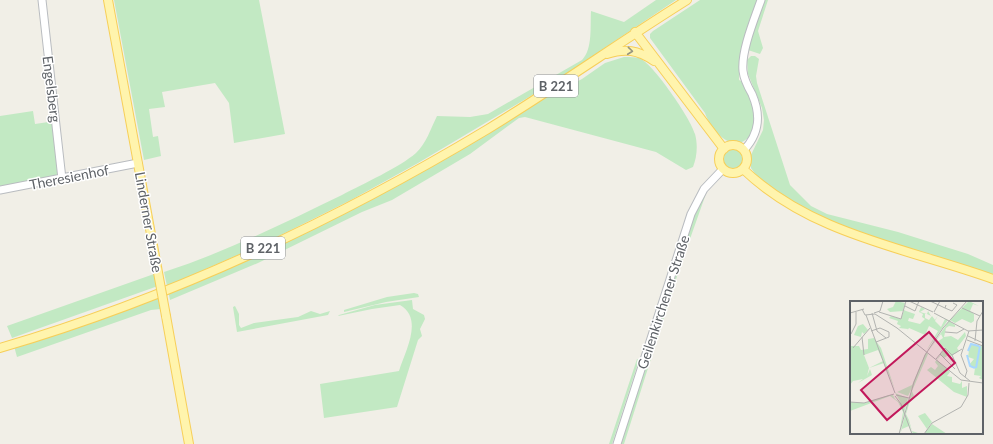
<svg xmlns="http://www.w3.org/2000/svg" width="993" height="444" font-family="Lato,sans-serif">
  <rect width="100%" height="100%" fill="#f1efe7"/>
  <!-- green -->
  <path fill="#c2e9c3" d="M114 0H259L285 134 234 143 229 103 215 83 162 92 165 107 149 109 153 137 158 136 161 156 144 160Z
    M656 0H676L551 84 418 163 351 200 263 244 167 286 164 272C226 252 284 223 342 195 363 184 400 167 416 153 426 144 431 128 437 116L470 117 488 114 582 60C593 49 590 26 591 11L624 22Z
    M700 0H760L739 64V80L743 82C747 92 754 103 756 114 757 120 755 129 751 134 735 157 711 131 705 113L650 38V34L653 31Z
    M762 0H768L758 31 763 48 760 54 748 50V44Z
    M751 56H755L759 59 756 76 757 83 790 185 811 206 827 214 898 232 968 254 993 265V277L831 223 786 199 758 178 751 168 750 157 763 130 764 120 762 108 748 74 747 60Z
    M624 57C629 57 635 57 639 58 652 62 692 120 695 134 698 145 697 157 693 167L686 170 656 152 525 117 519 118 470 154 392 200 362 212 258 263 170 300 168 291 225 270 326 223 420 173 522 110 582 79 605 63Z
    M33 111 35 124 55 121 61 177 0 187V116Z
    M722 159a11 11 0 1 1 22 0a11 11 0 1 1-22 0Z
    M136 166 158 286 12 338 7 326 154 274 134 167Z
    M708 188 679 270 624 444H620L694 212Z
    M414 293 418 294 419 297 386 302 344 312V310L387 297Z
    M160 294 171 362 161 309 151 310 17 357 14 346Z
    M412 300 413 309 424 315 425 319 420 329 422 336 418 340 397 407 324 418 320 384 399 371C405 351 424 319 400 305L372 309 338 316 339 315 375 305Z
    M235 306 239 314V325L241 328 254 323 298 317 311 311 320 314 330 311 328 315 237 332 233 307Z
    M637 359 639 360 612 444H609Z"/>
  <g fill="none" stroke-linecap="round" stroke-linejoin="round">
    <defs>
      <path id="minor" d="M42 0 62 179
        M744 150C760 133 761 115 752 94 748 87 744 80 743 71 741 51 754 20 761 0
        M0 190 138 163
        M617 444 691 214 704 189 723 169"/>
      <path id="major" d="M108 0 157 267
        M635 32 724 149
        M607 54C625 48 638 50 654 61
        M719 159a14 14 0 1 1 28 0a14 14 0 1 1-28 0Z
        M743 169C812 235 907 248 993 279
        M166 316 189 444
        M0 348C171 298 335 221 488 129 555 88 620 42 687 0"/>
    </defs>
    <!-- minor casing -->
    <use href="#minor" stroke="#b9bcc0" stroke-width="9"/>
    <!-- major casing -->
    <use href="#major" stroke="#f7cf59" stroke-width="10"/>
    <!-- minor -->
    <use href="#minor" stroke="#fff" stroke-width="7"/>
    <!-- major -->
    <use href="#major" stroke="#fff4ad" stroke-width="8"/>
    <defs>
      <path id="major-bridge" d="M157 267 166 316"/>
    </defs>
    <!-- major-bridge casing -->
    <use href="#major-bridge" stroke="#f7cf59" stroke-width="10" stroke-linecap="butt"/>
    <!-- major-bridge -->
    <use href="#major-bridge" stroke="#fff4ad" stroke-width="8"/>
  </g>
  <!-- one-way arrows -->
  <defs><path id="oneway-chevron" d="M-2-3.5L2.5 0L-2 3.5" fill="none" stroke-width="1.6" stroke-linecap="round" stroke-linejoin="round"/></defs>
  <use stroke="#969580" href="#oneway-chevron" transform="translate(630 51) rotate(6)"/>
  <g text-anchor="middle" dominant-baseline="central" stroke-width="3" stroke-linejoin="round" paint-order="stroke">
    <!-- shield labels -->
    <g fill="#fff" stroke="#8e9195" stroke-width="1">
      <rect x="534" y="75" width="44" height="22" rx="3"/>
      <rect x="241" y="237" width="44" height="22" rx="3"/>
    </g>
    <g font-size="13" font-weight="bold" fill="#5e6267">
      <text x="556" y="86">B 221</text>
      <text x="263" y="248">B 221</text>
    </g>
    <!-- street labels -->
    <g font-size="14" fill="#5e6267" stroke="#fff">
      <text transform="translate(52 89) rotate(83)">Engelsberg</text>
      <text transform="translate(69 177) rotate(-11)">Theresienhof</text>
      <text transform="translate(149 222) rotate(80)">Linderner Straße</text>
      <text transform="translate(663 302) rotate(-72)">Geilenkirchener Straße</text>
    </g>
  </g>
  <!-- overview -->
  <g transform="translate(850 301)">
    <rect width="133" height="133" fill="#f1efe7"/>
    <path d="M46 0 55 2 53 10 40 11 37 8 43 6ZM119 0 129 5 123 3 120 10 124 13V20L121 22 112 18 105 22 100 19ZM71 6 75 8 70 11 77 13 78 10 81 15 75 12V17L79 19 82 15 85 19 88 14 85 20 91 26 95 18 98 19 76 50 88 30 79 25 75 34 59 27 57 30 58 28 49 27 51 25 47 23 48 20 39 17 41 15 51 18 54 9 56 10 65 13 63 18 59 17 58 20 70 23 75 18 72 16 73 13 69 11ZM99 20 105 24V26L99 25 96 27 94 36 101 35 108 39 115 31 116 35 107 47 109 50 100 56V53L94 57 91 54 87 59 100 71 97 75 102 76V81L110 83 112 80V87L117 85V96L104 91 77 69 81 66 85 69 88 65 85 61 95 47 87 41 93 37 91 33 77 52ZM13 23 18 29 14 33 12 31 11 36 4 34 8 25ZM24 37 31 47 45 89 34 62 19 67 17 75 20 68 22 74 8 82 13 78 3 80 0 84V45H9L11 49 18 48V38ZM28 49 33 60 19 67 14 54ZM120 43 133 45V79L129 77 131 75 124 74 125 67 119 64 124 58 118 56ZM76 51 78 53 62 90 64 95 61 97 56 113 59 119 62 130 71 133H63L58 119 62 133 59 125 52 128 50 133 63 85 58 95 47 91 62 84ZM45 92 58 97 49 133 53 111 48 101 40 95 0 110V101L15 102 39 94H43L45 98 51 102ZM75 112 82 121 77 128 68 115ZM82 123 97 133H77L75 131Z" fill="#c2e9c3" fill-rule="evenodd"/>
    <path fill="none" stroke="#a8d7ff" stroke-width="2" d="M118 50 121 43 129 45M117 54 120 65 125 67M126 67 130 45"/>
    <path fill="none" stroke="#b2b3b0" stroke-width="1" d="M59 0 83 11M80 0 95 7 96 4M55 5 65 10 69 0M95 7 102 10 107 4 103 2M112 7 130 15M12 8 15 14 25 13 47 27 111 79 133 82M29 11 51 18 56 0M84 11 90 0M0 12 14 8M22 12 27 30 36 37M24 12 30 10 33 0M84 12 118 30 133 29M16 14 45 92M21 30 30 27 39 31V36L26 41M95 31 107 32 114 28M1 33 6 23V11M118 35 133 42M12 36 14 54M117 39 133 45M125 40 127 20 133 10M3 47 20 27M112 48 102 54 110 72 120 80M90 53 105 68M86 58 95 47 102 54M115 76 117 70 111 54 119 30M46 94 59 97M45 95 51 103 62 133M0 101 14 102 44 93M49 133 64 81 75 54 93 27 117 0M74 133 82 122 111 106 118 94 119 82"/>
    <path fill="#c2185b" fill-opacity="0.15" stroke="#c2185b" stroke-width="2" d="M79 31 105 62 37 119 11 89Z"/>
    <rect width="133" height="133" fill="none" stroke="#5e6267" stroke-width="2"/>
  </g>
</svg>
